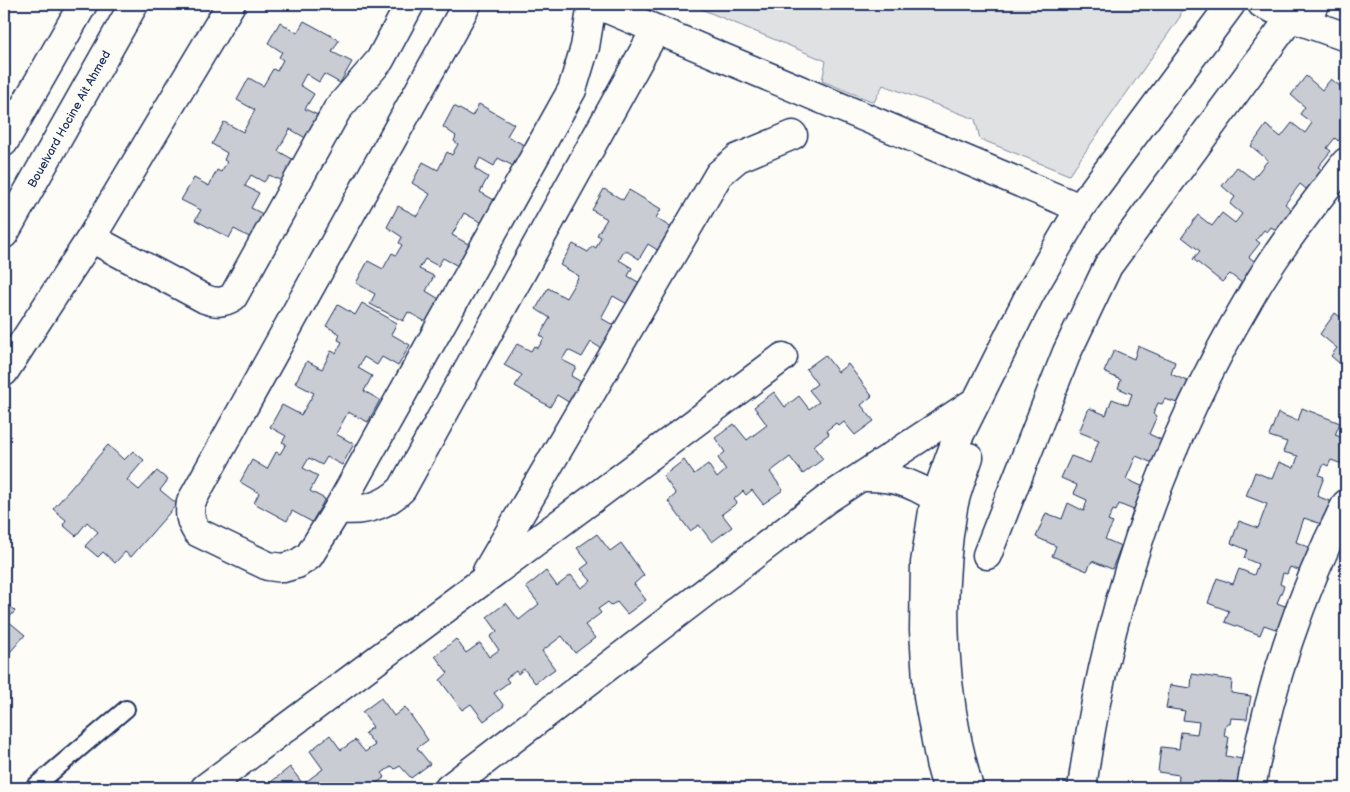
<svg xmlns="http://www.w3.org/2000/svg" width="1350" height="792" font-family="'Balsamiq Sans',sans-serif">
  <rect width="100%" height="100%" fill="#fdfcf7"/>
  <filter id="ink" filterUnits="userSpaceOnUse"><feTurbulence type="fractalNoise" baseFrequency=".02" numOctaves="2"/><feDisplacementMap in="SourceGraphic" scale="10" xChannelSelector="R" yChannelSelector="G"/><feConvolveMatrix kernelMatrix="1 2 1 2 8 2 1 2 1" color-interpolation-filters="sRGB"/></filter>
  <g filter="url(#ink)">
    <!-- green -->
    <path fill="#e0e1e3" stroke="#7e88a0" d="M689 4H1183L1180 17 1069 175 980 139 975 119 883 85 874 102 822 81 826 61Z"/>
    <!-- building -->
    <path fill="#c9ccd3" stroke="#1b2f5e" d="M304 21 339 40 332 52 352 62 340 83 324 74 319 82 306 74 300 85 314 94 305 109 322 117 309 140 290 129 278 151 296 161 284 182 269 175 264 182 251 175 245 186 259 193 251 208 267 216 253 239 234 229 229 238 195 220 201 210 181 200 194 178 209 186 217 170 221 172 227 162 224 160 227 153 212 144 224 122 243 132 255 110 237 100 249 78 263 86 273 69 277 71 283 60 279 57 282 52 268 43 280 22 297 33Z
      M1306 76 1322 90 1331 79 1346 91V139L1342 137 1338 141 1335 138 1327 148 1331 151 1318 167 1331 177 1316 197 1300 184 1285 204 1301 218 1286 237 1271 227 1267 232 1264 230 1256 240 1260 243 1249 257 1262 267 1247 287 1230 274 1222 282 1193 259 1200 251 1182 237 1198 215 1212 226 1222 213 1235 223 1242 214 1230 204 1235 197 1222 186 1237 167 1253 179 1268 160 1251 146 1266 125 1281 137 1292 123 1305 133 1312 123 1300 114 1305 107 1291 95Z
      M479 104 514 124 507 136 526 146 515 167 498 158 494 166 480 158 475 169 488 177 480 192 496 201 484 224 464 213 452 235 470 245 458 266 443 258 438 266 425 259 419 269 434 276 426 291 441 300 428 323 408 312 403 321 370 304 375 294 356 283 368 261 383 269 392 253 396 255 402 245 399 243 402 237 387 227 398 206 417 216 430 194 412 183 423 162 438 170 447 152 452 155 458 144 454 141 456 136 443 127 454 106 472 116Z
      M604 189 623 200 629 190 661 209 656 218 675 230 662 253 648 244 639 259 625 250 619 260 632 268 628 276 643 285 631 306 613 296 601 318 620 329 607 352 591 342 582 357 568 350 562 360 576 367 571 376 587 385 575 406 557 395 550 407 515 386 522 375 504 365 517 344 531 351 534 346 538 348 544 338 540 335 550 318 536 309 548 288 566 298 579 276 560 265 573 244 588 252 593 246 596 248 601 237 597 235 607 219 592 210Z
      M362 303 397 323 391 334 410 345 398 366 382 357 377 365 364 357 358 368 372 376 364 391 380 400 368 422 348 412 336 434 354 444 342 465 327 457 322 465 309 458 303 468 318 476 310 491 325 499 312 522 292 511 287 521 254 503 259 493 240 482 252 460 267 469 276 452 280 454 286 444 282 442 286 436 270 427 282 405 301 415 314 393 295 383 307 361 322 369 331 351 336 353 342 342 338 340 340 334 326 326 338 305 355 315Z
      M1335 313 1346 321V369L1331 356 1337 348 1320 334Z
      M1138 346 1175 362 1171 374 1189 382 1180 404 1165 399 1162 404 1158 403 1153 414 1157 416 1149 434 1164 441 1155 464 1136 456 1126 479 1146 488 1136 511 1119 504 1116 511 1113 510 1108 521 1113 523 1105 539 1121 546 1112 569 1092 561 1087 571 1052 556 1056 546 1036 537 1046 513 1062 519 1068 503 1084 511 1087 500 1074 494 1077 485 1061 478 1071 456 1090 463 1099 440 1079 432 1089 408 1106 415 1112 399 1128 405 1132 394 1118 388 1121 380 1104 372 1114 350 1134 359Z
      M825 355 838 372 848 364 872 396 861 405 874 421 855 435 844 422 839 426 836 423 827 430 829 434 813 446 823 459 803 474 790 457 770 472 783 490 763 504 752 490 746 495 743 491 734 499 737 503 722 514 732 527 712 542 699 525 690 531 668 501 676 494 663 476 684 460 694 474 708 464 717 478 726 470 718 458 725 452 715 438 734 424 747 440 767 425 754 407 774 392 785 407 799 396 809 409 819 402 809 390 817 384 806 369Z
      M1302 408 1340 423 1335 435 1346 439V463L1345 465 1331 460 1328 466 1324 464 1319 475 1324 477 1317 496 1332 502 1324 525 1304 518 1296 542 1316 550 1307 573 1290 567 1287 574 1283 573 1280 584 1284 586 1277 603 1293 609 1284 632 1264 625 1260 635 1225 622 1229 611 1208 603 1217 578 1233 584 1239 569 1254 575 1258 564 1244 558 1247 550 1231 543 1239 521 1258 528 1267 504 1246 496 1255 472 1272 479 1279 462 1294 468 1298 456 1283 452 1287 442 1269 436 1278 413 1298 421Z
      M108 445 124 460 133 451 144 460 127 480 139 490 157 471 168 480 160 490 177 504 131 557 125 552 115 563 103 552 98 557 85 546 98 532 87 522 76 536 63 525 66 520 53 509Z
      M597 534 610 551 621 543 644 575 634 584 646 600 627 614 617 602 611 605 608 602 598 609 601 613 585 625 595 638 575 653 562 636 542 651 555 669 535 683 524 669 518 674 516 671 506 678 509 682 494 693 504 706 484 721 471 704 462 710 440 680 448 673 435 656 456 639 466 653 480 643 489 657 499 650 490 637 497 631 487 617 506 603 519 620 539 604 526 587 546 571 557 586 571 575 581 588 591 581 581 569 589 563 577 548Z
      M4 601 15 611 7 620 25 635 4 659Z
      M1192 674 1232 680 1231 693 1251 696 1247 719 1231 718 1230 724H1226L1224 736 1229 737 1226 756 1242 759 1239 783 1219 781 1218 788H1178L1179 775 1158 772 1161 747 1179 749 1181 732 1197 734 1199 722 1183 720 1185 711 1166 708 1170 685 1191 688Z
      M381 698 394 716 405 707 428 740 417 748 430 764 411 778 400 766 395 769 392 766 382 773 385 777 370 788H276L271 782 290 767 303 784 323 769 310 751 330 735 341 750 355 740 365 752 375 745 365 733 373 727 362 712Z"/>
    <g fill="none" stroke-linecap="round" stroke-linejoin="round">
      <defs>
        <path id="service" d="M33 788 126 709"/>
        <path id="minor" d="M467 4 191 502C189 514 190 521 197 532L268 566 283 568 297 564 309 556 338 509 572 90 585 47 592 4
          M596 4 1080 208
          M1301 21 1315 4
          M91 238 205 299C216 303 223 303 233 297L337 110 380 60 410 4
          M4 372 91 238 231 4
          M862 477C891 476 911 482 935 498
          M338 509C363 512 384 507 402 489L656 29
          M987 555 1067 352 1108 266 1291 17
          M487 571 719 174 738 158 793 135
          M205 788 783 357
          M449 788 827 499 976 401
          M1082 788C1105 613 1158 453 1248 301 1276 251 1312 207 1346 162
          M1251 788C1268 691 1301 592 1346 504"/>
        <path id="tertiary" d="M1262 4 1301 21 1346 37
          M969 457C964 473 956 491 953 508 937 601 943 698 969 788
          M947 788 940 763 928 697 924 630 925 563 935 498 954 446 1030 294 1080 208 1231 4"/>
        <g id="primary">
          <path d="M4 142 83 4"/>
          <path id="s1" d="M4 234 134 4"/>
        </g>
      </defs>
      <!-- service casing -->
      <use href="#service" stroke="#1b2f5e" stroke-width="20"/>
      <!-- minor casing -->
      <use href="#minor" stroke="#1b2f5e" stroke-width="31"/>
      <!-- tertiary casing -->
      <use href="#tertiary" stroke="#1b2f5e" stroke-width="31"/>
      <!-- primary casing -->
      <use href="#primary" stroke="#1b2f5e" stroke-width="31"/>
      <!-- service -->
      <use href="#service" stroke="#fdfcf7" stroke-width="16"/>
      <!-- minor -->
      <use href="#minor" stroke="#fdfcf7" stroke-width="28"/>
      <!-- tertiary -->
      <use href="#tertiary" stroke="#fdfcf7" stroke-width="28"/>
      <!-- primary -->
      <use href="#primary" stroke="#fdfcf7" stroke-width="28"/>
    </g>
  </g>
  <g text-anchor="middle" dominant-baseline="central" stroke-width="4.5" stroke-linejoin="round" paint-order="stroke">
    <!-- street labels -->
    <g font-size="12" fill="#1b2f5e" stroke="#fdfcf7">
      <text stroke="none"><textPath href="#s1" startOffset="132">Bouelvard Hocine Ait Ahmed</textPath></text>
    </g>
  </g>
  <!-- margin -->
  <rect width="1350" height="792" fill="none" stroke="#fdfcf7" stroke-width="20"/>
  <rect x="10" y="10" width="1330" height="772" fill="none" stroke="#1b2f5e" stroke-width="2" filter="url(#ink)"/>
</svg>
